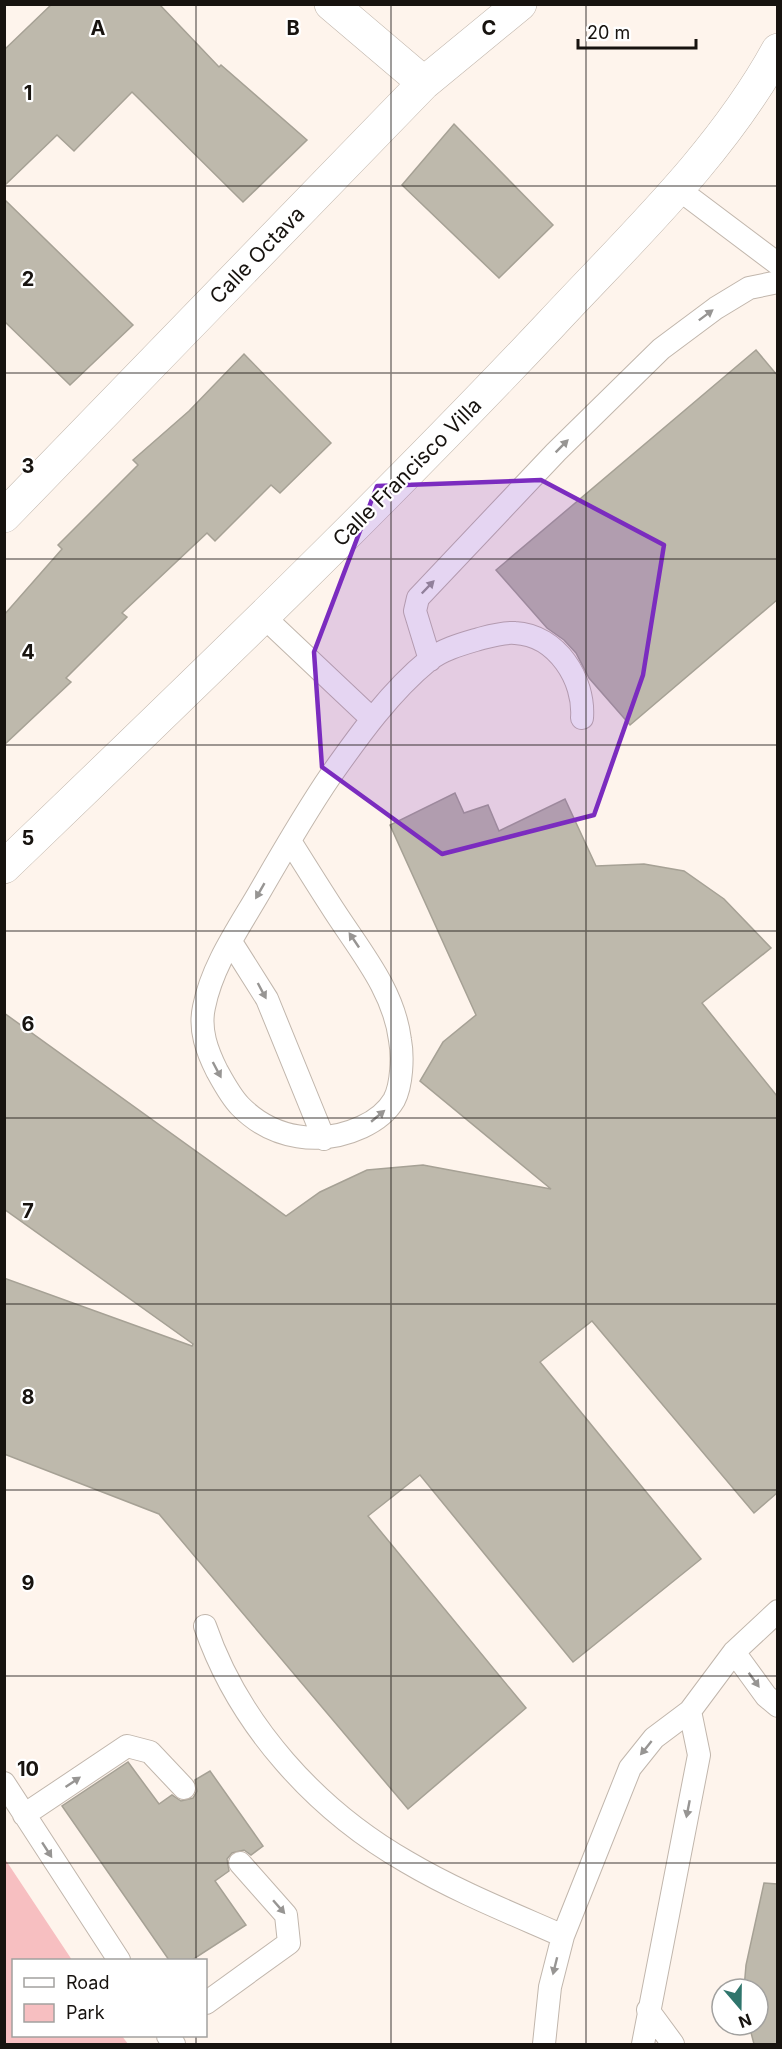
<svg xmlns="http://www.w3.org/2000/svg" width="782" height="2049" font-family="Inter,sans-serif">
  <rect width="100%" height="100%" fill="#fef4ec"/>
  <!-- green -->
  <path fill="#f7bfc1" d="M5 1859 72 1960H14V2036H122L128 2044H5Z"/>
  <!-- building -->
  <path fill="#beb9ac" stroke="#a6a195" stroke-width="1.5" d="M52 4H159L219 67 221 65 307 140 243 202 132 92 74 151 57 135 4 186V50Z
    M454 124 553 225 499 278 402 185Z
    M4 199 133 325 70 385 4 321Z
    M756 350 777 375V600L630 725 589 678 576 653 564 640 547 628 496 570Z
    M244 354 331 443 280 493 271 485 215 541 207 533 122 613 127 617 66 678 71 682 4 745V615L62 549 58 545 138 465 133 460 189 411Z
    M455 793 464 813 488 805 499 831 565 799 596 866 644 864 684 871 724 899 771 948 702 1003 777 1096V1493L754 1513 592 1321 540 1362 701 1559 573 1662 420 1475 368 1516 526 1708 408 1809 159 1514 4 1454V1278L192 1346 193 1344 4 1209V1013L286 1216 320 1192 367 1170 423 1165 551 1189 420 1081 443 1042 476 1015 390 825Z
    M128 1762 159 1804 172 1795 181 1801 193 1798 197 1791 195 1780 210 1771 263 1846 251 1855 244 1850 232 1853 227 1859 229 1871 215 1881 246 1925 192 1960H169L62 1806Z
    M764 1883 777 1884V2044H754L749 2025H758V1989H744L746 1965Z"/>
  <g fill="none" stroke-linecap="round" stroke-linejoin="round">
    <defs>
      <path id="lane" d="M677 188 778 264
        M264 617 371 718
        M430 660 415 611 418 598 556 452 661 349 716 308 749 288 778 282
        M290 841C305 865 320 889 335 912 361 952 394 991 400 1040 403 1056 402 1085 394 1100 387 1112 375 1121 362 1127 321 1146 273 1140 240 1106 231 1097 223 1082 217 1071 207 1051 199 1030 204 1007 212 966 238 929 259 893 282 853 305 813 331 775 360 734 390 692 429 660 443 649 462 644 479 639 490 636 503 632 515 633 557 635 585 680 582 718
        M231 942 267 999 324 1139
        M205 1626C239 1725 316 1810 407 1862 456 1891 511 1913 563 1936
        M734 1652 766 1696 778 1706
        M4 1783 119 1960
        M24 1815 127 1746 150 1752 184 1788
        M206 2003 289 1943 286 1915 240 1863
        M648 2010 673 2044
        M168 2036 174 2044
        M544 2044 550 1987 563 1936 630 1768 654 1738 690 1711 734 1652 778 1611
        M643 2044 699 1755 690 1711"/>
      <path id="street" d="M331 4 424 83
        M4 516 424 83 520 4
        M4 867C189 689 375 511 551 324 632 237 721 154 778 50"/>
    </defs>
    <!-- lane casing -->
    <use href="#lane" stroke="#c1b6ac" stroke-width="24"/>
    <!-- street casing -->
    <use href="#street" stroke="#c1b6ac" stroke-width="34"/>
    <!-- lane -->
    <use href="#lane" stroke="#fff" stroke-width="22"/>
    <!-- street -->
    <use href="#street" stroke="#fff" stroke-width="33"/>
  </g>
  <!-- one-way arrows -->
  <defs><path id="oneway-solid" d="M-6-.8H1V-3.2L6.5 0L1 3.2V.8H-6Z" transform="scale(1.5)"/></defs>
  <g fill="#979593">
    <use href="#oneway-solid" transform="translate(706 315) rotate(-37)"/>
    <use href="#oneway-solid" transform="translate(562 446) rotate(-45)"/>
    <use href="#oneway-solid" transform="translate(428 587) rotate(-46)"/>
    <use href="#oneway-solid" transform="translate(260 891) rotate(120)"/>
    <use href="#oneway-solid" transform="translate(354 940) rotate(-124)"/>
    <use href="#oneway-solid" transform="translate(262 991) rotate(62)"/>
    <use href="#oneway-solid" transform="translate(217 1070) rotate(62)"/>
    <use href="#oneway-solid" transform="translate(378 1116) rotate(-40)"/>
    <use href="#oneway-solid" transform="translate(754 1680) rotate(54)"/>
    <use href="#oneway-solid" transform="translate(646 1748) rotate(129)"/>
    <use href="#oneway-solid" transform="translate(73 1782) rotate(-34)"/>
    <use href="#oneway-solid" transform="translate(688 1809) rotate(101)"/>
    <use href="#oneway-solid" transform="translate(47 1850) rotate(57)"/>
    <use href="#oneway-solid" transform="translate(279 1907) rotate(49)"/>
    <use href="#oneway-solid" transform="translate(555 1966) rotate(104)"/>
  </g>
  <!-- marked area -->
  <path fill="#7b2cbf" fill-opacity="0.2" stroke="#7b2cbf" stroke-width="4.5" stroke-linejoin="round" d="M541 480 664 545 643 675 594 815 442 854 322 767 314 652 377 486Z"/>
  <!-- grid -->
  <path fill="none" stroke="#17130f" stroke-width="1.5" stroke-opacity="0.55" d="M196 4V1960M391 4V2044M586 4V2044M4 186H778M4 373H778M4 559H778M4 745H778M4 931H778M4 1118H778M4 1304H778M4 1490H778M4 1676H778M4 1863H778M196 2036V2044"/>
  <g text-anchor="middle" dominant-baseline="central" stroke-width="4.5" stroke-linejoin="round" paint-order="stroke">
    <!-- street labels -->
    <g font-size="21" fill="#17130f" stroke="#fff">
      <text transform="translate(257 255) rotate(-46)">Calle Octava</text>
      <text transform="translate(407 472) rotate(-45)">Calle Francisco Villa</text>
    </g>
  </g>
  <g font-size="20" text-anchor="middle" font-weight="bold" fill="#17130f" stroke="#fff" stroke-width="4.5" stroke-linejoin="round" paint-order="stroke">
    <text x="98" y="35">A</text>
    <text x="293" y="35">B</text>
    <text x="489" y="35">C</text>
    <text x="28" y="100">1</text>
    <text x="28" y="286">2</text>
    <text x="28" y="473">3</text>
    <text x="28" y="659">4</text>
    <text x="28" y="845">5</text>
    <text x="28" y="1031">6</text>
    <text x="28" y="1218">7</text>
    <text x="28" y="1404">8</text>
    <text x="28" y="1590">9</text>
    <text x="28" y="1776">10</text>
  </g>
  <!-- border -->
  <rect width="782" height="2049" fill="none" stroke="#17130f" stroke-width="12"/>
  <!-- legend -->
  <rect x="12" y="1959" width="195" height="78" fill="#ffffff" stroke="#a2a19f" stroke-width="1.5"/>
  <rect x="24" y="1978" width="30" height="9" fill="#ffffff" stroke="#a2a19f" stroke-width="1.5"/>
  <text x="66" y="1989" font-size="18" fill="#17130f">Road</text>
  <rect x="24" y="2004" width="30" height="18" fill="#f7bfc1" stroke="#a2a19f" stroke-width="1.5"/>
  <text x="66" y="2019" font-size="18" fill="#17130f">Park</text>
  <!-- north arrow -->
  <g transform="translate(740 2007) rotate(160)"><circle r="28" fill="#ffffff" stroke="#a2a19f" stroke-width="1.5"/>
  <path d="M0-4.5L10 22L0 15L-10 22Z" fill="#2f756c"/>
  <text y="-9" font-size="16" font-weight="bold" text-anchor="middle" fill="#17130f">N</text>
  </g>
  <!-- scale -->
  <path d="M578 39v9h118v-9" fill="none" stroke="#17130f" stroke-width="3"/>
  <text x="587" y="39" font-size="18" fill="#17130f" stroke="#ffffff" stroke-width="4.5" paint-order="stroke">20 m</text>
</svg>
